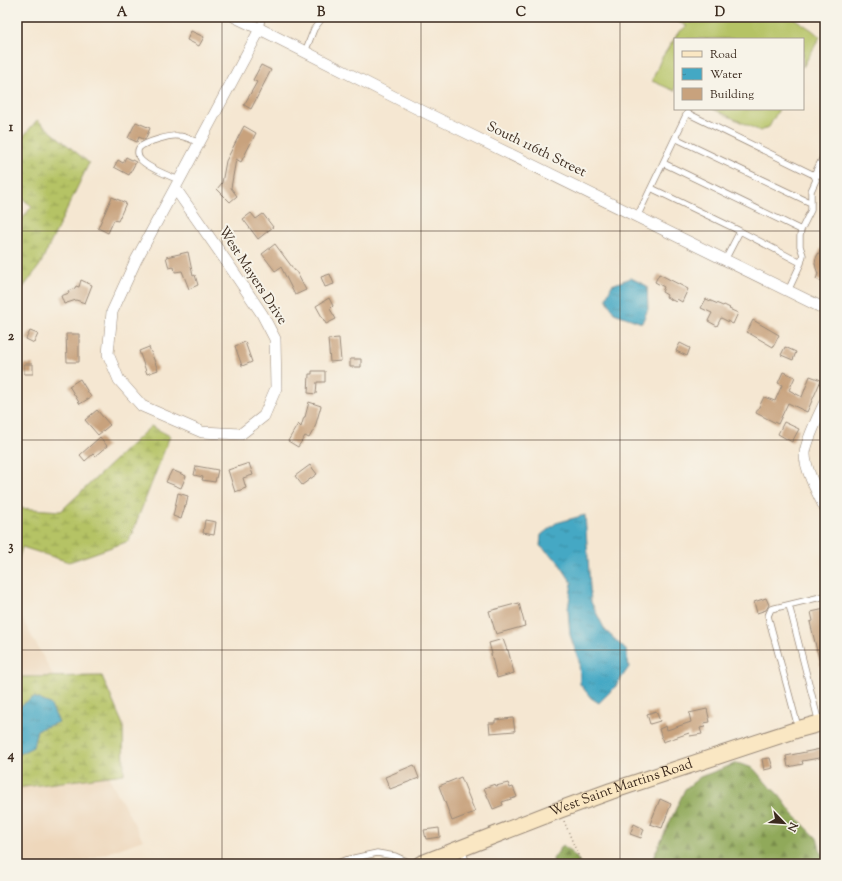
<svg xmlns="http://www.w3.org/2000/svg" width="842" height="881" font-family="'Sorts Mill Goudy',serif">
  <defs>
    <pattern id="forest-firs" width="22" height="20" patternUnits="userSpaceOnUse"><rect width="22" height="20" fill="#90a95a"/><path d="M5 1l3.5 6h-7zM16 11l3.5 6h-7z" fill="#778a4a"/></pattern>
    <pattern id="wetland-marsh" width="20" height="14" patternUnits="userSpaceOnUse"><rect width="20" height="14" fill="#b5c365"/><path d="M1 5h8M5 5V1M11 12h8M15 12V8" fill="none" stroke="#949f53"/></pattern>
    <pattern id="water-ripples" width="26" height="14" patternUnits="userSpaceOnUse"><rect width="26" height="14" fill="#44a8c4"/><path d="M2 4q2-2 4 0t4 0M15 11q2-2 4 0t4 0" fill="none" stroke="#3a899f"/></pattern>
  </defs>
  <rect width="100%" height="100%" fill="#f7f3e8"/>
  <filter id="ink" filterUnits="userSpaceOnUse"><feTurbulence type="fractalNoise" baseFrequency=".025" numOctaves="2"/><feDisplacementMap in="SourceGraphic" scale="8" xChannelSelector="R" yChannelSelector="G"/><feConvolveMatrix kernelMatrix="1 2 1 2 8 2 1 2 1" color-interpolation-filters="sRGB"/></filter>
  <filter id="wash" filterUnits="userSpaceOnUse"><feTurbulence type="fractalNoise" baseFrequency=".012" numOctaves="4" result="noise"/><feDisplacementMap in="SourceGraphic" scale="16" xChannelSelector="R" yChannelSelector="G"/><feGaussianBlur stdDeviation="0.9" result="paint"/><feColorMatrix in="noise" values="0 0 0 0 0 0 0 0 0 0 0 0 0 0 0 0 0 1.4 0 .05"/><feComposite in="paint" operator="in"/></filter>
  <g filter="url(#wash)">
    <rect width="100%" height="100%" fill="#f5e7d2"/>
    <!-- built -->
    <path fill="#eed7bb" d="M17 609 143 840 77 864H17Z"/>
    <!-- grass -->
    <path fill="#b5c365" stroke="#787642" d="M668 17H693L691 23 700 17H792L812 30 820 37 803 67V39H675V91L652 81 661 59 678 33 687 26Z
      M713 109H779L769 127 760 131Z"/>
    <!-- forest -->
    <path fill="url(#forest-firs)" stroke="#666a3c" d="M737 763 753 768 768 785 779 795 792 813 817 838 821 853 825 859V864H655L653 858 685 789 700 777Z
      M563 845 576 857 581 864H554L553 859Z"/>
    <!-- wetland -->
    <path fill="url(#wetland-marsh)" stroke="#787642" d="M37 120 89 163 40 265 17 296V226L32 206 17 195V144Z
      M151 426 170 436 129 541 69 562 22 547 17 564V508L61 511Z
      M102 676 123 725 124 774 17 788V677Z"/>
    <!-- water -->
    <path fill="url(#water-ripples)" stroke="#406971" d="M631 278 647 286 648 309 642 323 614 313 606 298 612 285Z
      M585 515 591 602 605 630 626 650 629 667 616 686 599 703 591 698 580 684 579 661 570 635 568 609 572 583 557 560 540 546 541 535 556 523Z
      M34 697 50 704 59 722 37 730 33 747 17 755V706L19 707Z"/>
    <g id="blocks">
      <!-- building -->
      <path fill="#c8a27d" d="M191 31 204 37 199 46 187 40Z
        M261 65 271 70 251 109 244 105 257 82 253 80Z
        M136 122 150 128 145 140 139 137 137 142 128 138Z
        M244 126 256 133 241 162 236 159 231 188 237 196 230 202 217 189 222 183 226 161Z
        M126 157 136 162 129 175 114 167 118 160 123 163Z
        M112 197 126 203 118 221 114 220 108 233 98 228Z
        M251 213 256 219 263 214 273 227 258 239 243 219Z
        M825 241V287L822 282 816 279 818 274 816 268 815 263 816 258Z
        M275 244 295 271H296L306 290 295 295 281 267 275 271 262 254Z
        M188 252 193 276 195 275 198 285 189 289 182 271 175 272 174 267 169 268 166 257Z
        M330 274 334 284 325 287 321 277Z
        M659 274 688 289 682 302 677 299 676 302 666 297 667 295 662 292 664 287 655 282Z
        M81 280 92 285 85 303 76 300 64 304 61 296 69 293 68 291 75 288 76 286 79 287Z
        M329 298 333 306 330 309 336 319 326 324 316 306Z
        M706 299 723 306 724 305 730 308 729 309 738 313 733 324 721 318 717 326 708 321 712 313 701 308Z
        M753 320 779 335 773 347 747 332Z
        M30 331 38 334 34 343 26 339Z
        M66 334H79V362H67Z
        M339 338 341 361 330 362 328 339Z
        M245 342 252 362 242 366 235 346Z
        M680 343 690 348 687 356 676 351Z
        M149 347 158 370 147 374 139 351Z
        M785 347 796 352 793 360 781 355Z
        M350 359H361V367H350Z
        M24 364H33V374H24Z
        M312 371H325V382H317L316 394 308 393 309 374H312Z
        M783 372 795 377 789 390 802 397 810 376 821 380 815 394 807 412 788 403 778 424 756 413 764 397 775 401 782 385 778 383Z
        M80 379 91 397 80 404 69 386Z
        M309 402 321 406 315 427 309 438 305 436 298 447 288 441 298 424 301 427 304 417H305Z
        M97 410 110 425 98 435 85 420Z
        M784 422 799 429 792 442 778 434Z
        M100 437 107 446 95 456 93 454 85 461 80 455Z
        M249 463 253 475 243 478 246 488 235 492 228 470Z
        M310 465 317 474 302 485 295 476Z
        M196 466 218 470 215 482 202 480 203 477 194 475Z
        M172 470 186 476 181 488 166 482Z
        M178 493 188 496 186 506H185L181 519 173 516Z
        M205 520 216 522 214 535 203 533Z
        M766 598 769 605 766 610 757 613 754 602Z
        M519 603 525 626 496 634 489 611Z
        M825 609V671H822L810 622 813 621 811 612Z
        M503 639 507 650H508L514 673 497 678 491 654H492L489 643Z
        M707 709 710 722 704 723 705 727 700 728 702 734 690 736 689 733 663 742 659 729 666 726 667 730 691 722 689 713Z
        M656 711 660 721 650 724 647 714Z
        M513 718 515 731 490 733 489 723H495V720Z
        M825 748V757L802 761 803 764 788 767 786 756Z
        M770 758 773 768 764 770 762 759Z
        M414 765 419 778 390 789 385 777Z
        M461 777 475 812 452 821 439 786Z
        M508 783 510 788 513 787 517 797 502 802 503 805 493 809 484 788 495 784 496 786Z
        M660 799 671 804 662 828 650 824Z
        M634 824 644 829 641 838 630 834Z
        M439 828 440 837 426 839 424 830Z"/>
    </g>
  </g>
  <g filter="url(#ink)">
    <use href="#blocks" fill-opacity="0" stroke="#988878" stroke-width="1"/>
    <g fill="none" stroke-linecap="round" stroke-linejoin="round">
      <defs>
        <path id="lane" d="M260 29 262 17
          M305 52 314 29 323 17
          M675 138 811 203
          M825 153 814 175H825
          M663 163 801 230
          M179 180C169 176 146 167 140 159 138 156 137 151 139 148 144 142 171 135 178 136 185 136 192 140 199 143
          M651 188 740 231 801 263
          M637 217 687 113 814 175 816 180 811 191V210L801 230 800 236V246L803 255 801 263 788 291
          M725 260 740 231
          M789 605 819 723
          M798 727 768 616 771 609 825 596
          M462 849 467 864
          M335 864 345 860 377 853 395 856 413 864"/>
        <path id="street" d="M235 17 260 29 414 107 825 309
          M175 188 231 268 262 314 275 339 276 388 264 416 241 434 202 432 142 406 119 380 108 354 112 312 136 260Z
          M175 188 260 29
          M825 402C820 413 805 443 805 454 805 470 818 494 825 508"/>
        <g id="secondary">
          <path id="s1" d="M421 864 559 810 611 791 799 729 825 722"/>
        </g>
      </defs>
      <!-- lane casing -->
      <use href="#lane" stroke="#988878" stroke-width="7"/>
      <!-- street casing -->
      <use href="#street" stroke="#988878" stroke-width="12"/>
      <!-- secondary casing -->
      <use href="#secondary" stroke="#988878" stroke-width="18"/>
      <!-- path -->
      <path stroke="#988878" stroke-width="1.5" stroke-dasharray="1 3" stroke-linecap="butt" d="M564 821 580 860 581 864"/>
      <!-- lane -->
      <use href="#lane" stroke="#fff" stroke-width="5.5"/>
      <!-- street -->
      <use href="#street" stroke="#fff" stroke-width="11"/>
      <!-- secondary -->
      <use href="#secondary" stroke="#fae7c3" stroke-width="16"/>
    </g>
  </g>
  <!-- grid -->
  <path fill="none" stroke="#3b2a1e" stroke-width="1" stroke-opacity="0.55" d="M222 17V864M421 17V864M620 17V864M17 231H825M17 440H825M17 650H825"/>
  <g text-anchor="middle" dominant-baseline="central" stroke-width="4" stroke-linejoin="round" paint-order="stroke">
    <!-- street labels -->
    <g font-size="14" fill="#3b2a1e" stroke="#f7f3e8">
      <text transform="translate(536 150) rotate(26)">South 116th Street</text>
      <text transform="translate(252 276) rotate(57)">West Mayers Drive</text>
      <text stroke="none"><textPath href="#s1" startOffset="214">West Saint Martins Road</textPath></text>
    </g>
  </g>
  <!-- margin -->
  <rect width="842" height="881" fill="none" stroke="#f7f3e8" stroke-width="44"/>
  <!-- legend -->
  <rect x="674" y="38" width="130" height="72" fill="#f7f3e8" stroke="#aca397"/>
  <rect x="682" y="51" width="20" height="6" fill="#fae7c3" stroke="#aca397"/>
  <text x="710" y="58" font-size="12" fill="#3b2a1e">Road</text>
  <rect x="682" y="68" width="20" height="12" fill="url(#water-ripples)" stroke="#aca397"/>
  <text x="710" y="78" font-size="12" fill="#3b2a1e">Water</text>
  <rect x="682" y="88" width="20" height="12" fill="#c8a27d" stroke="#aca397"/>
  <text x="710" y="98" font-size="12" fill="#3b2a1e">Building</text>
  <!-- north arrow -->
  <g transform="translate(784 823) rotate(115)" stroke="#f7f3e8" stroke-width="3" paint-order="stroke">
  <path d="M0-3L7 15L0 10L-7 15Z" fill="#3b2a1e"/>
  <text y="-6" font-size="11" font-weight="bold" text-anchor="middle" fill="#3b2a1e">N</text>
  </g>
  <rect x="22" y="22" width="798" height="837" fill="none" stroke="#3b2a1e" stroke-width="1.5"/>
  <g font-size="13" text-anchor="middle" font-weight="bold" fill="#3b2a1e">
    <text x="122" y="16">A</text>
    <text x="321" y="16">B</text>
    <text x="521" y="16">C</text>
    <text x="720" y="16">D</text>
    <text x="11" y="131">1</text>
    <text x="11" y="340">2</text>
    <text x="11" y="550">3</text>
    <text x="11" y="759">4</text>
  </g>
</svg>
